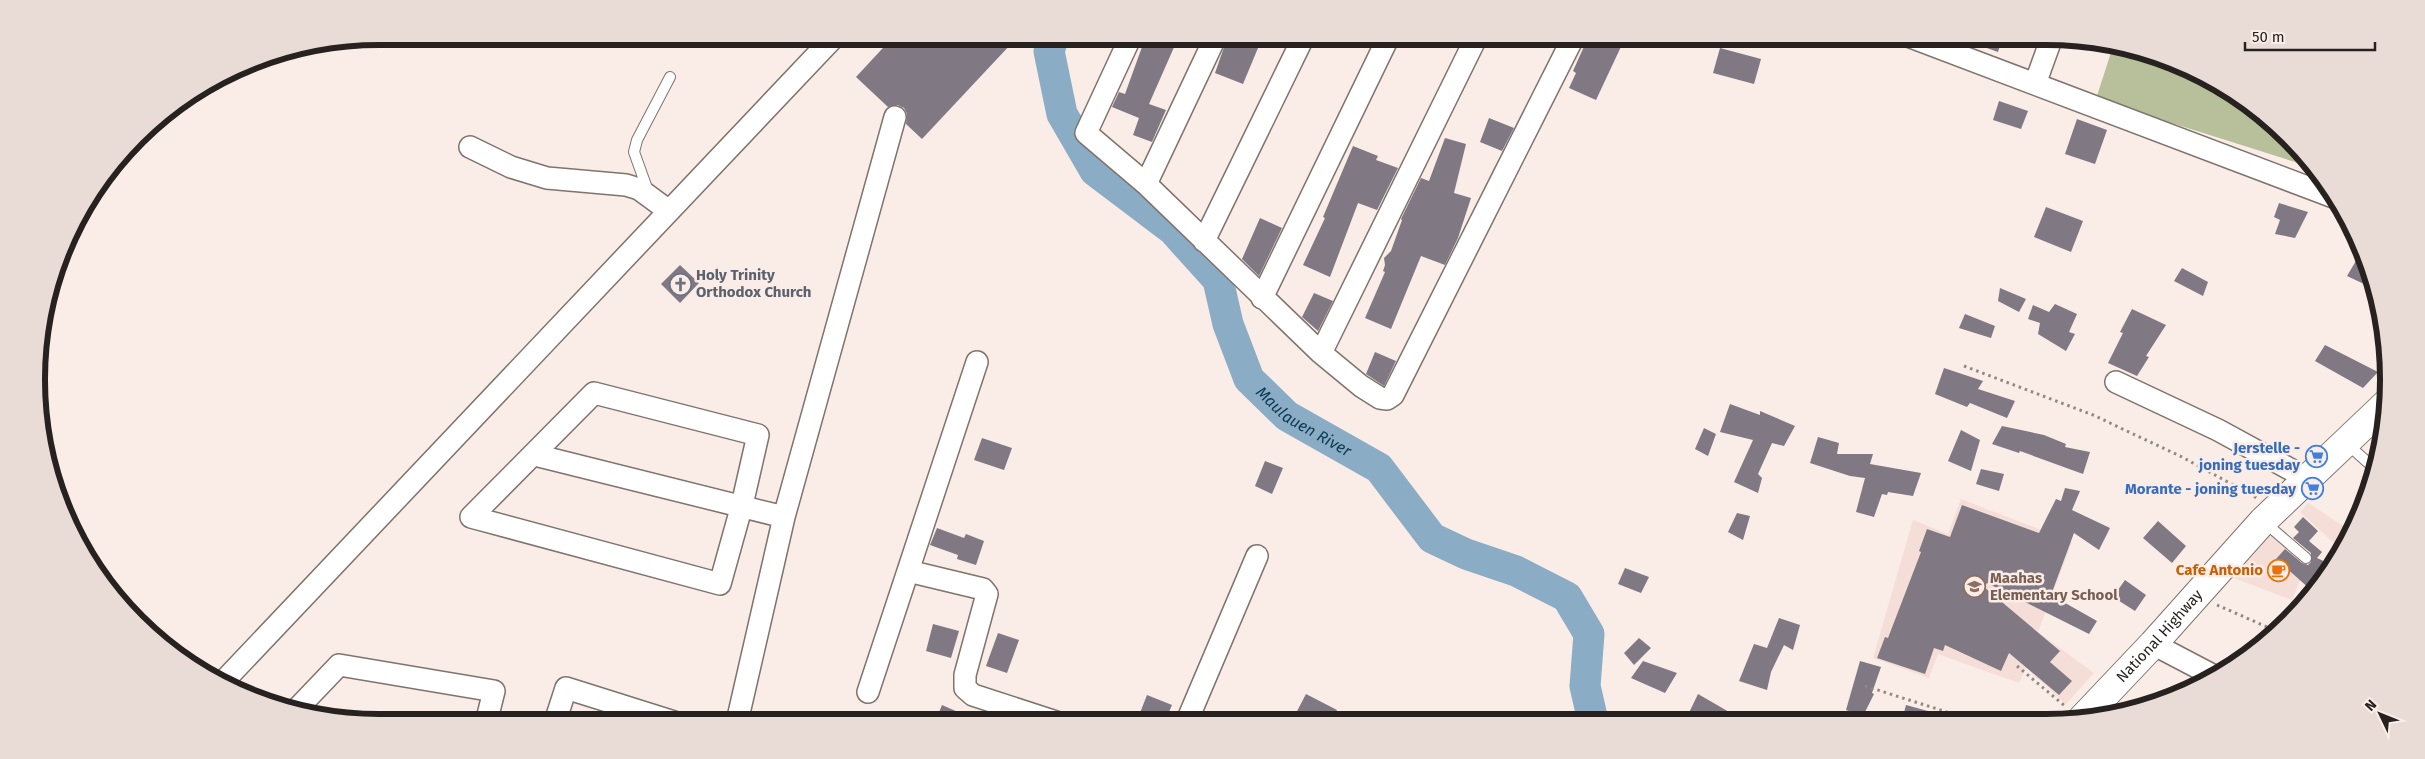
<svg xmlns="http://www.w3.org/2000/svg" width="2425" height="759" font-family="'Fira Sans',sans-serif">
  <rect width="100%" height="100%" fill="#faece7"/>
  <!-- built -->
  <path fill="#f5ded7" d="M1961 499 2072 542 2038 632 2094 673 2066 704 2026 668 2019 683 1938 654 1929 678 1873 658 1913 520 1948 534Z
    M2308 503 2345 527 2335 544 2300 512Z
    M2273 532 2311 554 2292 600 2234 578Z"/>
  <!-- forest -->
  <path fill="#b7c09a" d="M2114 43C2135 50 2156 54 2176 62 2231 84 2277 123 2314 168L2096 99Z"/>
  <g fill="none" stroke-linecap="round" stroke-linejoin="round">
    <!-- river -->
    <path stroke="#8aacc5" stroke-width="31" id="s1" d="M1054 36 1049 51 1062 114 1095 171 1173 230 1218 280 1228 324 1249 379 1287 416 1379 468 1432 538 1466 554 1516 571 1567 597 1589 634 1585 686 1593 721"/>
  </g>
  <!-- building -->
  <path fill="#807983" d="M894 36H1003L1011 44 922 139 906 124 907 114 904 108 898 105 888 107 856 77Z
    M1146 36H1179L1149 104 1166 110 1152 142 1133 135 1139 118 1112 107 1119 92 1125 94Z
    M1228 36 1258 48 1243 84 1215 73Z
    M1592 36H1626L1596 100 1569 88 1576 73 1573 71 1586 42 1588 43Z
    M1960 36H2003L1998 52 1959 38Z
    M1720 48 1761 59 1754 84 1713 73Z
    M1999 101 2028 111 2021 129 1993 120Z
    M1489 118 1514 128 1502 151 1480 142Z
    M2077 119 2107 130 2095 164 2065 154Z
    M1445 138 1466 144 1454 193 1471 198 1458 238 1445 265 1421 256 1391 329 1365 318 1385 272 1383 271 1385 265 1384 258 1391 251 1402 220 1401 219 1421 178 1429 181Z
    M1353 146 1378 156 1376 160 1398 168 1377 210 1358 203 1330 277 1303 265 1325 218 1323 217Z
    M2279 203 2308 212 2295 238 2275 234 2280 220 2274 217Z
    M2046 207 2083 221 2071 252 2034 237Z
    M1260 218 1282 228 1259 276 1242 259Z
    M2357 259 2368 266 2371 275 2364 284 2347 276Z
    M680 265 699 283 680 303 661 284Z
    M2182 268 2208 282 2203 296 2174 281Z
    M2000 288 2026 299 2019 312 1998 301Z
    M1314 293 1333 301 1318 331 1302 317Z
    M2055 304 2077 314 2069 332 2075 334 2066 351 2038 334 2040 323 2028 319 2033 305 2049 312Z
    M2132 309 2166 325 2146 356 2149 357 2137 376 2108 363 2123 333 2120 332Z
    M1965 314 1995 326 1991 338 1959 328Z
    M2325 345 2378 372 2363 388 2315 361Z
    M1375 352 1396 361 1384 386 1366 374Z
    M1944 368 1983 381 1978 389 2015 401 2007 418 1970 403 1967 407 1935 394Z
    M1730 404 1760 415V411L1795 426 1784 446 1772 443 1758 474 1762 478 1758 493 1734 482 1753 440 1720 432Z
    M2002 426 2044 435 2066 444 2065 447 2090 452 2083 474 2020 451 2019 453 1992 444Z
    M1704 428 1716 434 1708 456 1695 449Z
    M1961 430 1980 440 1971 471 1948 461Z
    M1818 437 1839 443 1837 454H1873L1870 464 1921 473 1913 496 1888 492 1887 495 1882 494 1874 517 1856 512 1865 478 1850 476 1810 463Z
    M982 438 1012 448 1004 470 974 460Z
    M1265 461 1283 468 1272 494 1255 486Z
    M1981 469 2004 474 1999 491 1976 484Z
    M2065 488 2080 491 2072 510 2110 528 2099 550 2074 533 2051 595 2097 621 2089 634 1987 583 1984 587 2060 651 2050 662 2072 681 2059 695 2009 653 2001 671 1945 645 1943 651 1934 648 1925 674 1877 658 1885 637 1888 638 1921 552 1919 551 1927 529 1950 537 1962 505 2039 533 2056 499 2061 501Z
    M1737 513 1750 516 1743 540 1728 532Z
    M2303 517 2318 531 2309 541 2322 552 2317 558 2332 565 2311 590 2276 559 2285 549 2302 563 2308 565 2311 562V553L2293 538 2299 532 2294 527Z
    M2158 521 2186 546 2172 563 2143 538Z
    M937 528 964 538 966 534 984 541 976 565 957 559 958 555 930 545Z
    M1625 568 1649 577 1641 593 1618 584Z
    M2125 580 2146 595 2135 611 2113 597Z
    M1779 618 1800 625 1793 650 1784 645 1771 672 1767 690 1739 681 1754 644 1767 648Z
    M933 624 959 631 951 658 926 651Z
    M998 633 1019 640 1007 673 986 666Z
    M1639 638 1651 648 1634 665 1624 653Z
    M1643 661 1677 673 1665 693 1631 678Z
    M1860 661 1881 667 1872 693 1874 694 1863 716 1846 710Z
    M1306 694 1337 710 1332 721H1307L1295 715Z
    M1698 694 1743 720 1685 721Z
    M1147 695 1172 705 1165 721H1147L1138 718Z
    M942 705 981 722H935Z
    M1906 705 1946 716 1945 720H1902Z"/>
  <g fill="none" stroke-linecap="round" stroke-linejoin="round">
    <defs>
      <path id="service" d="M648 191 634 152 637 140 670 77
        M2346 443 2374 468
        M2263 521 2306 558"/>
      <path id="minor" d="M1131 36 1086 133 1146 184 1321 353 1361 386 1380 398 1387 399 1393 395 1574 36
        M1908 36 2336 198
        M2035 84 2052 37
        M470 147 511 167 547 178 626 185 639 189 669 211
        M1146 184 1216 36
        M1204 241 1304 36
        M1262 298 1389 36
        M1321 353 1477 36
        M977 362 908 571 983 589 987 594 965 675V688L973 695 1056 722
        M2116 382 2218 430 2308 479
        M594 393 758 435 742 505 720 584 471 517Z
        M535 455 784 517
        M2153 644 2214 676
        M222 683 835 36
        M868 692 908 571
        M295 711 339 665 494 691 486 723
        M1187 721 1257 556
        M555 722 566 688 674 722
        M737 722 784 517 895 117"/>
      <g id="primary">
        <path id="s2" d="M2081 720 2153 644 2263 521 2386 404"/>
      </g>
    </defs>
    <!-- service casing -->
    <use href="#service" stroke="#7f736e" stroke-width="12"/>
    <!-- minor casing -->
    <use href="#minor" stroke="#7f736e" stroke-width="24"/>
    <!-- primary casing -->
    <use href="#primary" stroke="#7f736e" stroke-width="30"/>
    <!-- path -->
    <path stroke="#918884" stroke-width="3" stroke-dasharray="2.5 4" stroke-linecap="butt" d="M1964 366 2093 415 2182 457 2257 498
      M2217 605 2274 630
      M2017 666 2065 706
      M1865 686 1972 720"/>
    <!-- service -->
    <use href="#service" stroke="#fff" stroke-width="10"/>
    <!-- minor -->
    <use href="#minor" stroke="#fff" stroke-width="21"/>
    <!-- primary -->
    <use href="#primary" stroke="#fff" stroke-width="28"/>
  </g>
  <!-- icons -->
  <defs>
    <symbol id="church-ring" viewBox="-11 -11 22 22"><circle r="9.5" fill="#faece7" stroke="#6b7280" stroke-width="1.5"/><path d="M-1.2-6h2.4v3.5h3.3v2.4h-3.3V6h-2.4V-.1h-3.3v-2.4h3.3Z" fill="#6b7280"/></symbol>
    <symbol id="supermarket-ring" viewBox="-11 -11 22 22"><circle r="9.5" fill="#faece7" stroke="#3f7fe0" stroke-width="1.5"/><path d="M-6-5.5h2.5l.6 2H6L4.5 2H-2.5L-4.4-4H-6ZM-1.5 3.2a1.3 1.3 0 1 0 .1 0ZM3 3.2a1.3 1.3 0 1 0 .1 0Z" fill="#3f7fe0"/></symbol>
    <symbol id="cafe-ring" viewBox="-11 -11 22 22"><circle r="9.5" fill="#faece7" stroke="#e8710a" stroke-width="1.5"/><path d="M-5.5-4.5H6V0H3Q3 3.5 0 3.5H-2.5Q-5.5 3.5-5.5 0ZM3-3.2v2h1.7v-2ZM-6 4.5H4V6H-6Z" fill="#e8710a"/></symbol>
    <symbol id="school-ring" viewBox="-11 -11 22 22"><circle r="9.5" fill="#faece7" stroke="#8d6e63" stroke-width="1.5"/><path d="M0-5L7-2L0 1L-7-2ZM-4 1L0 2.5L4 1V4Q0 6-4 4Z" fill="#8d6e63"/></symbol>
  </defs>
  <g fill-rule="evenodd">
    <use href="#church-ring" x="668" y="272" width="25" height="25"/>
    <use href="#supermarket-ring" x="2304" y="444" width="25" height="25"/>
    <use href="#supermarket-ring" x="2300" y="476" width="25" height="25"/>
    <use href="#cafe-ring" x="2266" y="558" width="25" height="25"/>
    <use href="#school-ring" x="1962" y="574" width="25" height="25"/>
  </g>
  <g text-anchor="middle" dominant-baseline="central" stroke-width="5" stroke-linejoin="round" paint-order="stroke">
    <!-- worship labels -->
    <g font-size="15" font-weight="bold" fill="#5b616d" stroke="#faece7" text-anchor="start">
      <text x="696" y="275">Holy Trinity<tspan x="696" dy="17">Orthodox Church</tspan></text>
    </g>
    <!-- shop labels -->
    <g font-size="15" font-weight="bold" fill="#366cbe" stroke="#faece7" text-anchor="end">
      <text x="2300" y="448">Jerstelle -<tspan x="2300" dy="17">joning tuesday</tspan></text>
      <text x="2296" y="489">Morante - joning tuesday</text>
    </g>
    <!-- food labels -->
    <g font-size="15" font-weight="bold" fill="#c56008" stroke="#faece7" text-anchor="end">
      <text x="2263" y="570">Cafe Antonio</text>
    </g>
    <!-- education labels -->
    <g font-size="15" font-weight="bold" fill="#785e54" stroke="#faece7" text-anchor="start">
      <text x="1990" y="578">Maahas<tspan x="1990" dy="17">Elementary School</tspan></text>
    </g>
    <!-- street labels -->
    <g font-size="15" fill="#272220" stroke="#faece7">
      <text stroke="none"><textPath href="#s2" startOffset="115">National Highway</textPath></text>
    </g>
    <!-- water labels -->
    <g font-size="16" font-style="italic" fill="#0d3954" stroke="#faece7">
      <text stroke="none"><textPath href="#s1" startOffset="485">Maulauen River</textPath></text>
    </g>
  </g>
  <!-- crop -->
  <path d="M0 0H2425V759H0ZM379 45H2046A334 334 0 0 1 2380 379V380A334 334 0 0 1 2046 714H379A334 334 0 0 1 45 380V379A334 334 0 0 1 379 45Z" fill="#e9dcd7" fill-rule="evenodd"/>
  <path fill="none" stroke="#272220" stroke-width="6" d="M379 45H2046A334 334 0 0 1 2380 379V380A334 334 0 0 1 2046 714H379A334 334 0 0 1 45 380V379A334 334 0 0 1 379 45Z"/>
  <!-- north arrow -->
  <g transform="translate(2380 714) rotate(313)" stroke="#faece7" stroke-width="4" paint-order="stroke">
  <path d="M0-4L9 19L0 12L-9 19Z" fill="#272220"/>
  <text y="-8" font-size="14" font-weight="bold" text-anchor="middle" fill="#272220">N</text>
  </g>
  <!-- scale -->
  <path d="M2245 42v8h130v-8" fill="none" stroke="#272220" stroke-width="2.5"/>
  <text x="2252" y="42" font-size="15" fill="#272220" stroke="#faece7" stroke-width="4" paint-order="stroke">50 m</text>
</svg>
